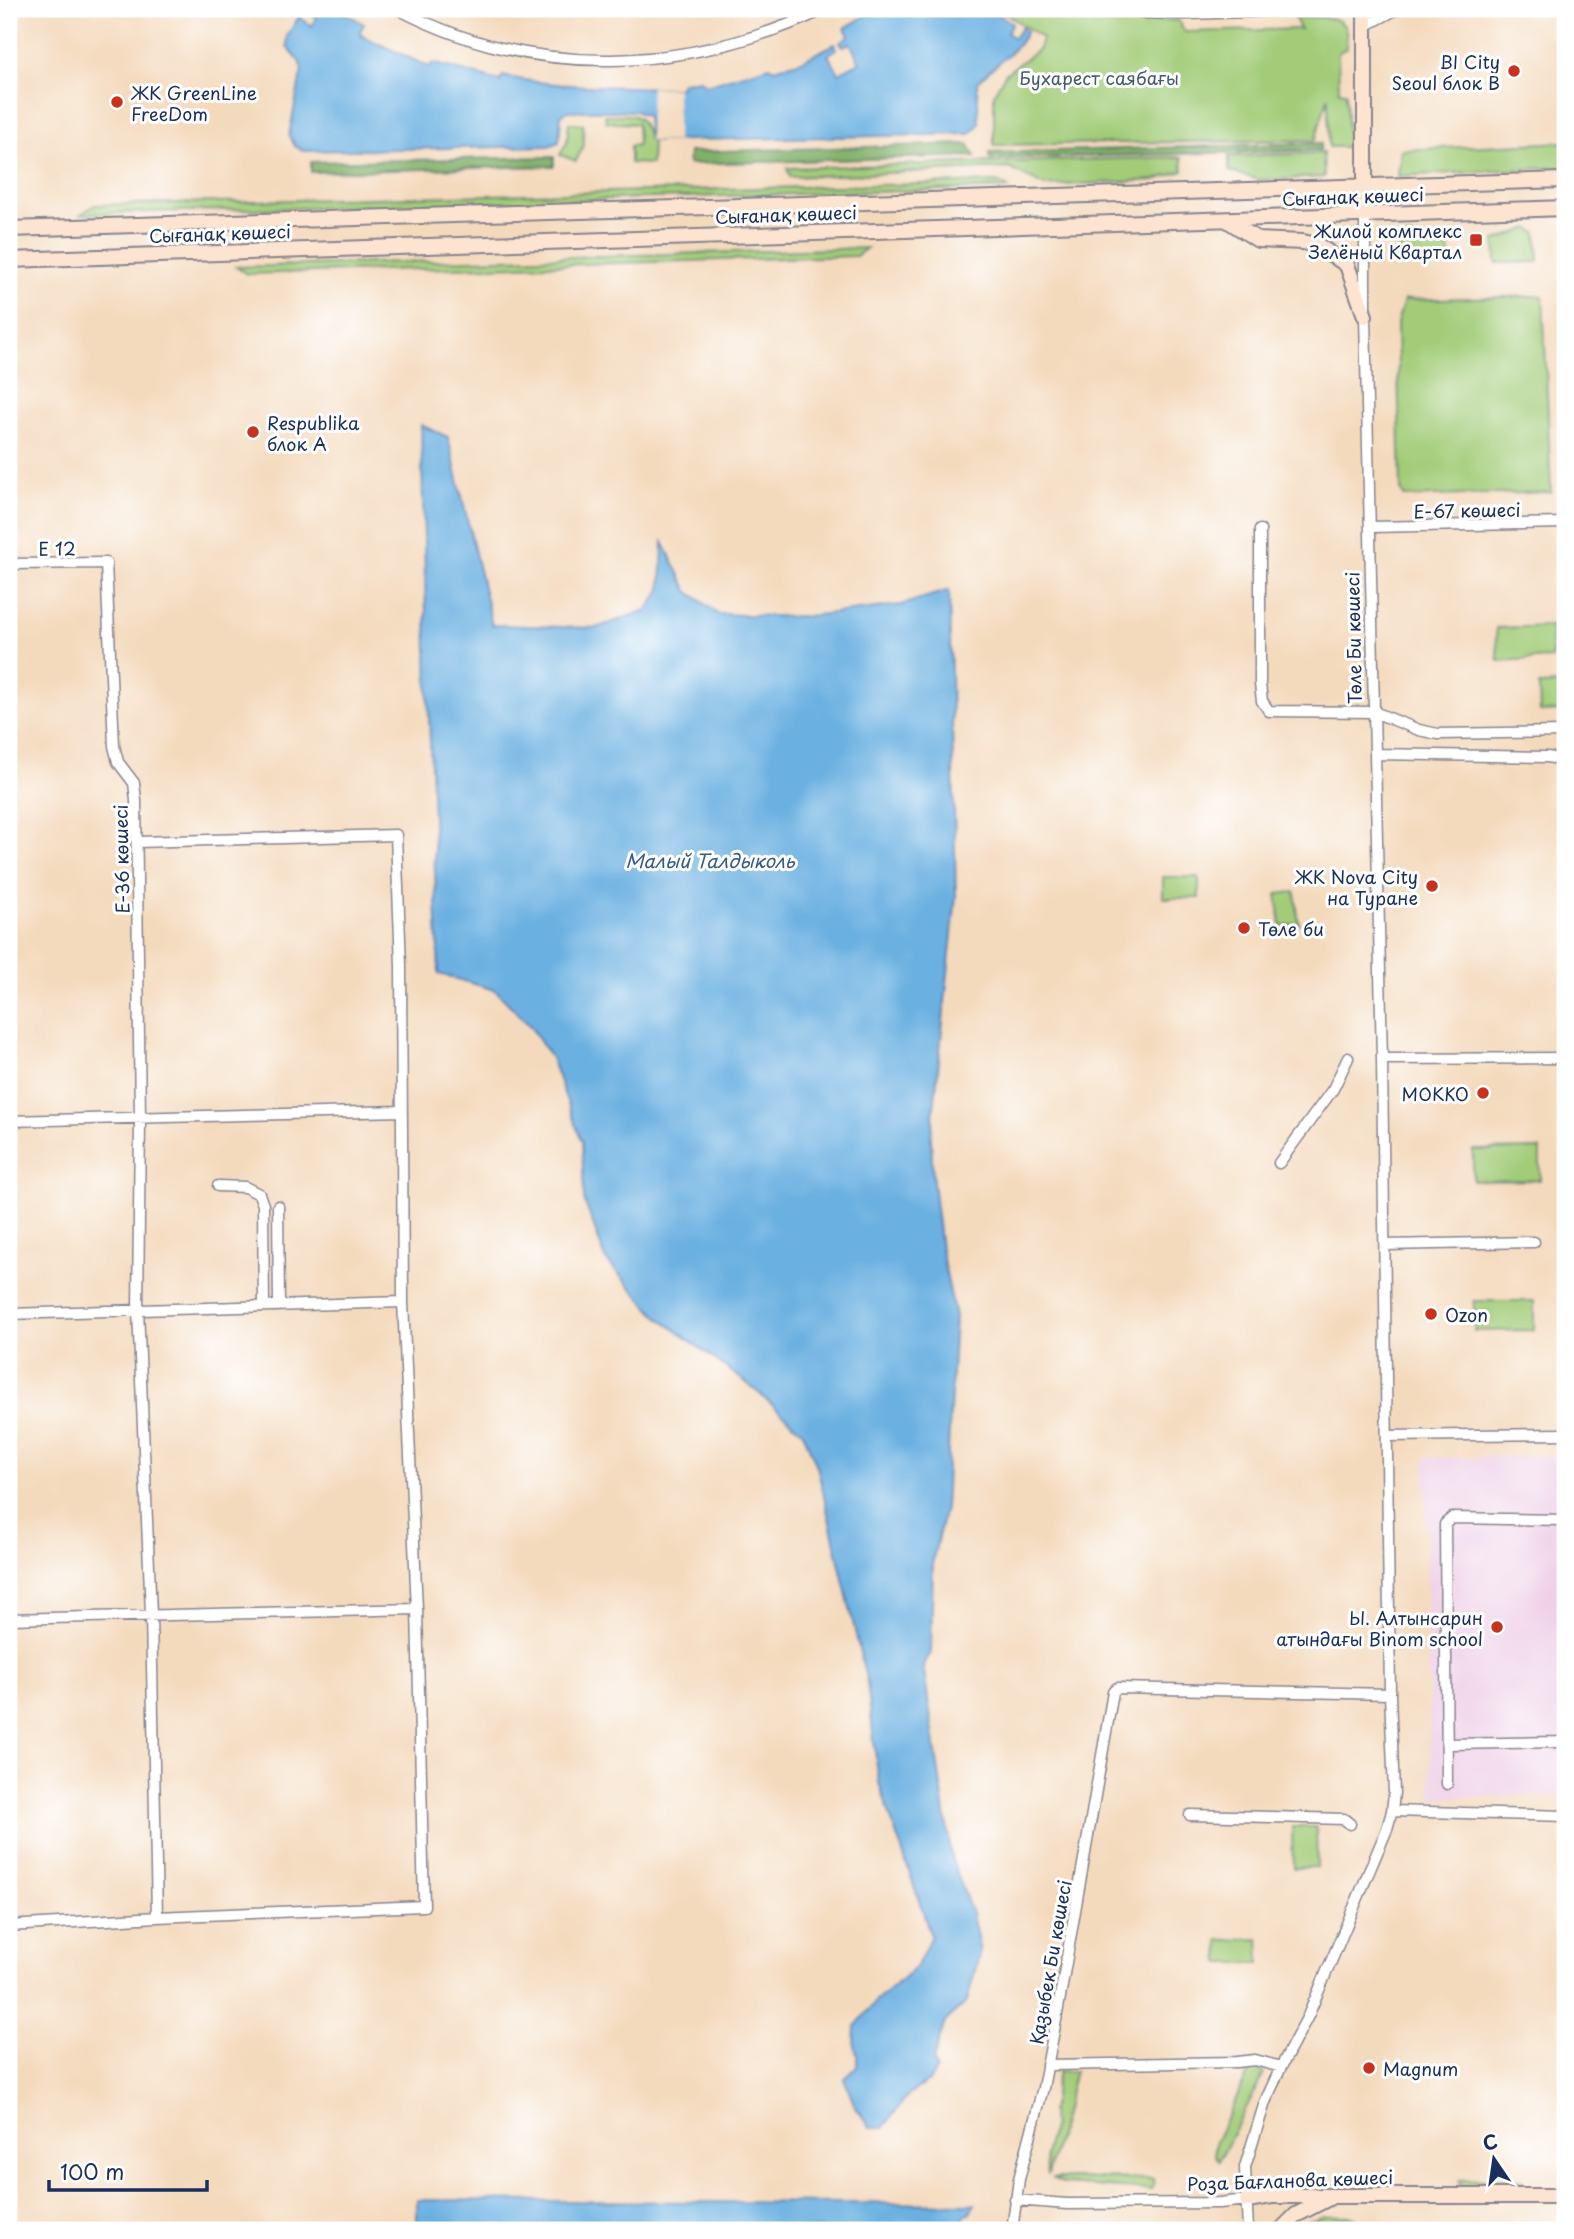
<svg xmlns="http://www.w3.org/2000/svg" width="1574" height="2239" font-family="'Playpen Sans',sans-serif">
  <rect width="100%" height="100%" fill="#fff"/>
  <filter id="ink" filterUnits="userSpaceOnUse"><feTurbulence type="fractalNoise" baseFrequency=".0143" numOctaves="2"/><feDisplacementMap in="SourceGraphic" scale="14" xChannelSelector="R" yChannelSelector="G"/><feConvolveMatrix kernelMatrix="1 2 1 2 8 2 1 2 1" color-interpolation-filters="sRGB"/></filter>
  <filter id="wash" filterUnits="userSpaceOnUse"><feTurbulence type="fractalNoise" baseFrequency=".00686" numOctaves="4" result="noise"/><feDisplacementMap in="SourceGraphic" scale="28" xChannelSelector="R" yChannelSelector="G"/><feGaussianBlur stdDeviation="1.57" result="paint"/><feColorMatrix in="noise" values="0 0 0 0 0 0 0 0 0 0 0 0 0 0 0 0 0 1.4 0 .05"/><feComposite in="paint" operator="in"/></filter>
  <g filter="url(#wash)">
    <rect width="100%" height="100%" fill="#f4dabd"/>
    <!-- built -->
    <path fill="#efd0e7" d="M1565 1456V1795L1431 1798 1425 1458Z"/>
    <!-- green -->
    <path fill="#a2cc78" stroke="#5e7e6b" stroke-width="2" d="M999 9H1104C1126 21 1154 21 1178 20L1185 32 1300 29 1295 18C1310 18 1342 12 1346 31 1347 36 1346 43 1346 48L1338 53 1339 91 1346 92 1348 147H1329L1328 97 1315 140 994 145V94L1005 74 1039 49 1042 38Z
      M605 115C636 116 639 109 649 140L652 141 651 164 630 163V146L638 145 637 124 607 122Z
      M569 123 583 124 584 145 576 161 560 155 567 142Z
      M1565 142V167L1398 176 1401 150Z
      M1323 153 1324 177 1259 180 1229 171V156Z
      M1182 157 1183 171 1155 180 1045 186 1009 168 790 177 787 168Z
      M998 182 1008 188 81 214 95 205Z
      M1529 228 1537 233 1539 262 1496 263 1495 241Z
      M1407 237 1447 242 1452 263 1400 264V239Z
      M867 248 856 256 247 274 236 267Z
      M1543 296 1551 492 1404 497 1401 489 1397 323 1404 300Z
      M1551 626 1552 658 1498 661 1496 628Z
      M1565 684V711L1540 712 1539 685Z
      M1163 877H1199V898H1163Z
      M1295 892 1299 924 1281 926 1277 894Z
      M1540 1149V1180L1473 1181V1150Z
      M1474 1301H1534V1330L1474 1331Z
      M1292 1827H1316L1317 1867 1293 1868Z
      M1259 1939 1260 1963H1220L1219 1940Z
      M1252 2066 1264 2073 1219 2161 1215 2154V2142Z
      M1058 2071H1075L1048 2175 1045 2155 1053 2125 1051 2111Z
      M1052 2178 1153 2179 1154 2185 1150 2190 1064 2184Z
      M1522 2179 1523 2189H1464L1460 2186 1459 2180Z
      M1323 2216C1340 2216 1356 2212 1365 2228H1299L1308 2220Z"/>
    <!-- forest -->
    <path fill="#81b068" stroke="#4e7063" stroke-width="2" d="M1321 143 1320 150 990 159 989 153Z
      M968 144 975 156 688 164 689 152Z
      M554 157V166L311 172V162Z"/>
    <!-- water -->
    <path fill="#6bb0e1" stroke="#4370a0" stroke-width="2" d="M339 9 364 24 360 31 362 36 429 67 433 63 500 81 503 76C561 89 620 86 679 88L683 82 700 80 706 85 770 66 774 69 801 61 835 44 836 49 828 55 839 73 860 62 850 43 843 46 840 42 849 36 845 28 877 9H990L1012 23 1007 33 1014 38 1022 27 1026 32C1017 53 992 65 977 83L979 124 970 134 649 141 647 116 635 111H568L561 115 559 142 549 146 303 151 295 146 289 135 302 70 299 61 287 47V36L299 17 312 26 316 18 306 10Z
      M421 425 448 437 492 625 596 628 647 610 661 590 663 542 688 591 718 614 800 617 901 605 949 590 956 896 931 1137 933 1182 941 1249 955 1316 945 1508 933 1559 931 1653 923 1665 952 1860 972 1914 980 1951 967 2002 945 2022 933 2060 936 2070 929 2081 909 2094 883 2128H870L854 2104 844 2078 857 2067V2055L854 2041 855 2027 875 2002 917 1966 931 1936 879 1783 867 1683 817 1466 803 1432 752 1387 657 1316 606 1260 584 1200 582 1142 551 1058 530 1026 495 990 439 974 428 691Z
      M417 2200 975 2204 970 2212 965 2215 963 2220 968 2224 966 2230H417Z"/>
    <!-- pier -->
    <path fill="#f4dabd" d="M651 87 677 88V141H649Z"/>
  </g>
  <g filter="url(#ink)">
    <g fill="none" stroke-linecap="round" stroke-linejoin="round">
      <defs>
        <path id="street" d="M398 9C535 81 687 73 825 9
          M1130 9 1146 13 1185 14 1350 9
          M1365 26 1397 9
          M1370 527 1565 523
          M1260 530V684L1262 701 1269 711 1374 712 1419 730 1438 734 1565 732
          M9 564 106 563 114 746 118 762 134 783 136 800 140 1119 138 1310 151 1614 157 1917 9 1926
          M1375 754 1547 757 1565 760
          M137 842 396 835 401 966 403 1302
          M1382 1059 1565 1058
          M9 1121 401 1111
          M1279 1163 1333 1089 1348 1058
          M218 1186 245 1187 259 1194 263 1205 264 1306
          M278 1206 279 1306
          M1385 1245 1534 1242
          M9 1314 403 1302 417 1609 9 1619
          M1387 1436 1565 1434
          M1448 1744 1559 1742 1565 1739
          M1447 1784 1445 1524 1452 1518 1565 1520
          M1392 1811 1565 1816
          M1190 1815 1344 1819 1350 1824
          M157 1917 424 1906 417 1609
          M1047 2065 1237 2062 1255 2060 1281 2067
          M1015 2200 1067 2204 1219 2203 1247 2200
          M1012 2230 1019 2179 1043 2088 1056 2020 1113 1692 1117 1688 1390 1694
          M1248 2230 1245 2167 1265 2102 1281 2067 1308 2016 1387 1829 1392 1811 1394 1793 1390 1694 1382 1059 1365 316V215"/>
        <path id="secondary" d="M1365 9V215
          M1227 220 1258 240 1303 242 1319 246 1347 265 1365 316
          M9 229 1565 180
          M9 260 1565 208
          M1247 2200 1272 2196H1565
          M1281 2230 1296 2215 1329 2198"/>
      </defs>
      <!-- street casing -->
      <use href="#street" stroke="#88848e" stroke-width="13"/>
      <!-- secondary casing -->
      <use href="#secondary" stroke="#88848e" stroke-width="18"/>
      <!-- street -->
      <use href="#street" stroke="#fff" stroke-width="10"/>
      <!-- secondary -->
      <use href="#secondary" stroke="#fde4d1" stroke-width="14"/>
    </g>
  </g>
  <!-- markers -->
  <g fill="#c8321e" stroke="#fff" stroke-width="2.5">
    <circle cx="1514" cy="71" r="7"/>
    <circle cx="117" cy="102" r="7"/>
    <rect x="1469" y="233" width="14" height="14" rx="3.5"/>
    <circle cx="253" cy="432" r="7"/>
    <circle cx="1432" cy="886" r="7"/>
    <circle cx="1244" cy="928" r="7"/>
    <circle cx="1483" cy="1093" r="7"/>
    <circle cx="1431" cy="1314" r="7"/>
    <circle cx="1497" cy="1627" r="7"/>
    <circle cx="1369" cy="2068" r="7"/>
  </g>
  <g text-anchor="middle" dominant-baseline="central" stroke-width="6" stroke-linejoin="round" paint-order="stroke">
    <!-- poi labels -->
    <g font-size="18" fill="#1b2f5e" stroke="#fff" text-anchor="end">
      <text x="1500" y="61">BI City<tspan x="1500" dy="21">Seoul блок B</tspan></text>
      <text x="131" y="92" text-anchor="start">ЖК GreenLine<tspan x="131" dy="21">FreeDom</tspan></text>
      <text x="1462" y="230">Жилой комплекс<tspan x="1462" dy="21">Зелёный Квартал</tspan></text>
      <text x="267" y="422" text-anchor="start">Respublika<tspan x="267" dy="21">блок А</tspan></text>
      <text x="1418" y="876">ЖК Nova City<tspan x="1418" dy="21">на Туране</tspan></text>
      <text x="1258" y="928" text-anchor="start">Төле би</text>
      <text x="1469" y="1093">МОККО</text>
      <text x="1445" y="1314" text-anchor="start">Ozon</text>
      <text x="1483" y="1617">Ы. Алтынсарин<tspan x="1483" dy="21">атындағы Binom school</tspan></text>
      <text x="1383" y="2068" text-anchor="start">Magnum</text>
    </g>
    <!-- park labels -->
    <g font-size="18" fill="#445e66" stroke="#fff">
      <text x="1099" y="77">Бухарест саябағы</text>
    </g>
    <!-- street labels -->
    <g font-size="18" fill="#1b2f5e" stroke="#fff">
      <text transform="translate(1353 196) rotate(-2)">Сығанақ көшесі</text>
      <text transform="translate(786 214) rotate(-2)">Сығанақ көшесі</text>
      <text transform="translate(220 233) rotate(-2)">Сығанақ көшесі</text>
      <text transform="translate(1467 510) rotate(-1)">Е-67 көшесі</text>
      <text transform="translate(57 548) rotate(-1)">E 12</text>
      <text transform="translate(1353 638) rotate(-91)">Төле Би көшесі</text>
      <text transform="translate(121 859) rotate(-91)">Е-36 көшесі</text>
      <text transform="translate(1050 1962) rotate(-80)">Қазыбек Би көшесі</text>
      <text transform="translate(1290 2180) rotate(-2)">Роза Бағланова көшесі</text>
    </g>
    <!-- water labels -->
    <g font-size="19" font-style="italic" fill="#375c8c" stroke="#fff">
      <text x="710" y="860">Малый Талдыколь</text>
    </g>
  </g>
  <!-- margin -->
  <rect width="1574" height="2239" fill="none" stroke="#fff" stroke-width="35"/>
  <!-- north arrow -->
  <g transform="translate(1494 2159) rotate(347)" stroke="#ffffff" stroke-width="5" paint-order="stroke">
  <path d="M0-5L12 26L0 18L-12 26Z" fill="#1b2f5e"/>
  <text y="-10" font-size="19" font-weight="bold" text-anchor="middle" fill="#1b2f5e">С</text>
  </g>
  <!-- scale -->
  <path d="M49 2180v10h158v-10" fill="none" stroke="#1b2f5e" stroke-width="3.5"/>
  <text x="60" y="2180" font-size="21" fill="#1b2f5e" stroke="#ffffff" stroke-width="5" paint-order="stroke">100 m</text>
</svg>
